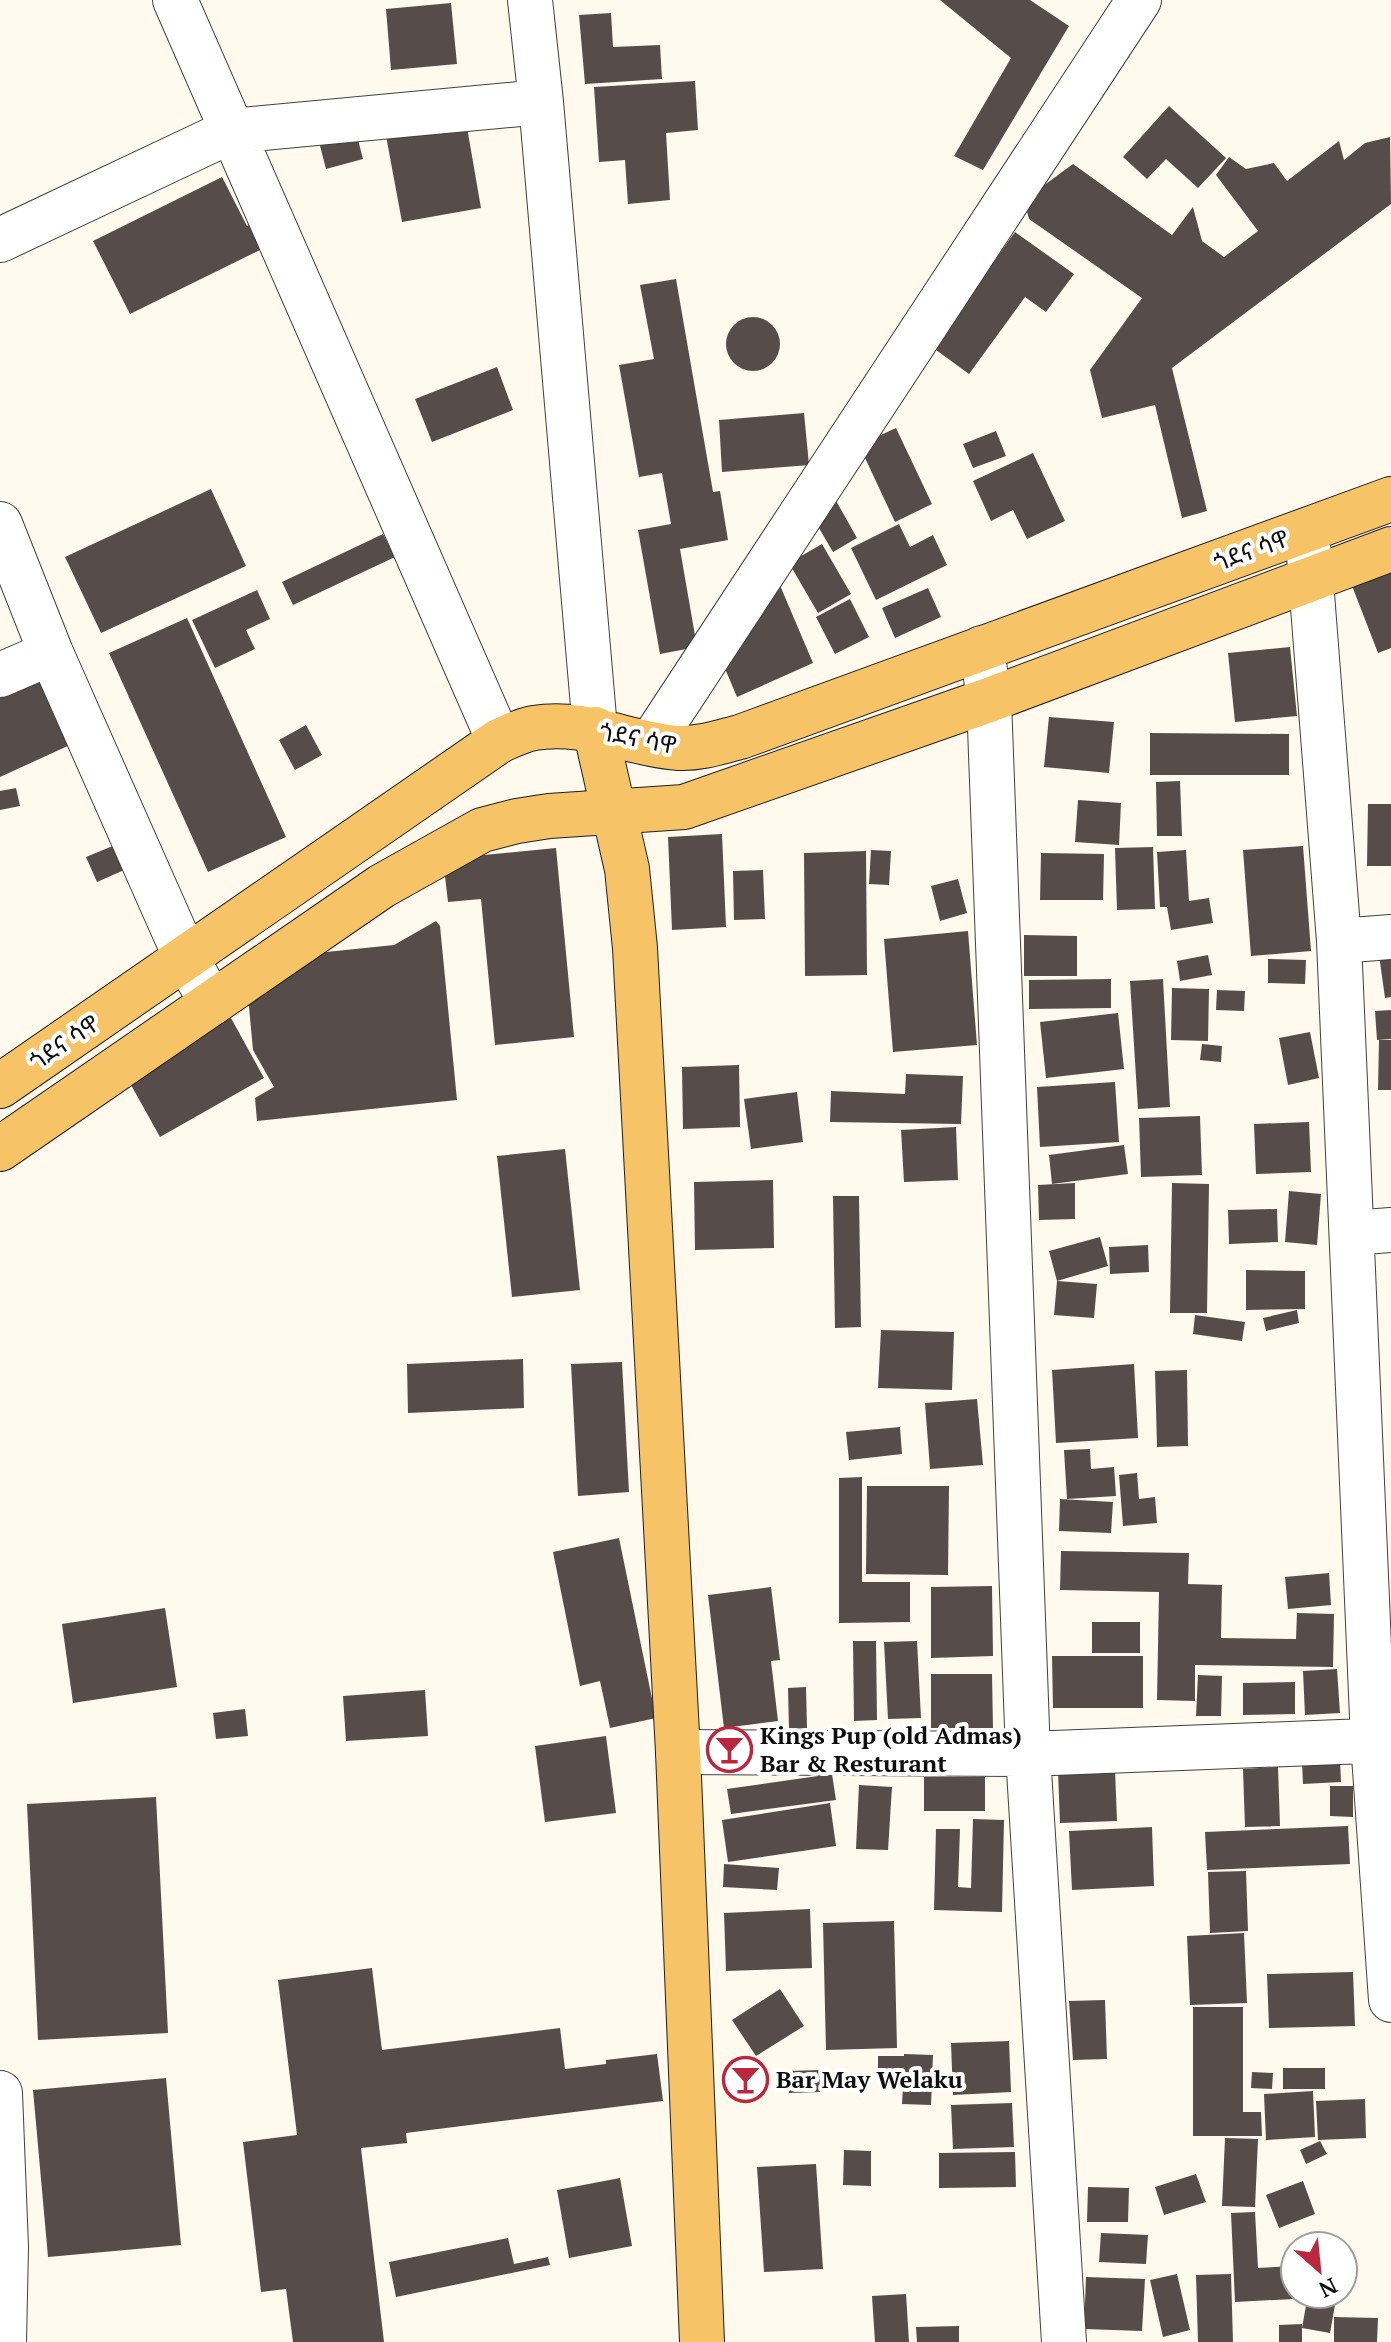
<svg xmlns="http://www.w3.org/2000/svg" width="1391" height="2342" font-family="'PT Serif','Noto Sans Ethiopic',serif">
  <rect width="100%" height="100%" fill="#fff9ee"/>
  <!-- building -->
  <path fill="#564d4a" d="M940 0H1030L1069 26 983 170 954 156 1011 58Z
    M451 3 457 64 391 70 386 9Z
    M611 13 613 47 660 45 662 79 585 84 579 15Z
    M695 81 698 130 666 133 670 200 628 204 625 160 599 162 594 87Z
    M1169 106 1226 158 1198 188 1166 159 1147 179 1123 157Z
    M464 110 481 208 402 222 384 125Z
    M355 128 363 159 326 169 318 138Z
    M1390 137 1391 204 1172 368 1207 511 1182 518 1155 405 1102 418 1090 370 1142 298 1029 219 1024 200 1073 164 1172 235 1193 207 1202 241 1224 257 1258 231 1216 175 1229 157 1246 169 1274 163 1287 181 1339 141 1344 160 1365 143Z
    M222 177 247 226 258 221 270 245 130 314 93 241Z
    M1015 232 1074 274 1046 312 1025 297 969 374 932 347Z
    M676 279 713 492 720 491 728 540 680 549 697 647 660 654 638 530 671 524 662 473 639 477 619 365 654 359 640 285Z
    M726 344a27 27 0 1 1 54 0a27 27 0 1 1-54 0Z
    M497 367 513 410 432 442 415 399Z
    M804 413 809 465 722 472 719 420Z
    M896 428 932 504 895 522 859 445Z
    M996 431 1006 456 973 468 963 444Z
    M1033 453 1065 521 1027 539 1013 510 991 521 973 481Z
    M211 489 246 566 101 633 65 557Z
    M834 497 857 538 833 552 809 511Z
    M899 524 910 547 933 535 947 565 876 600 851 548Z
    M383 534 395 557 293 605 282 582Z
    M822 544 851 594 818 613 789 563Z
    M1391 562V648L1378 653 1349 578Z
    M776 576 813 663 737 697 718 652Z
    M928 588 941 617 895 638 882 608Z
    M257 590 270 619 246 630 255 649 215 668 192 620Z
    M850 599 869 637 835 654 816 617Z
    M187 618 286 837 208 872 109 653Z
    M1290 647 1297 716 1235 722 1228 653Z
    M53 672 83 739 0 777V697Z
    M1049 717 1114 722 1109 773 1044 767Z
    M306 725 322 755 295 770 279 740Z
    M1150 733 1289 734V775H1150Z
    M1180 781 1182 836H1157L1156 782Z
    M16 788 20 806 0 810V791Z
    M1078 800 1121 803 1119 845 1075 842Z
    M1368 804H1391V866H1367Z
    M722 834 726 927 672 930 668 837Z
    M120 843 131 867 97 882 86 857Z
    M1303 846 1311 951 1251 956 1243 850Z
    M1153 847 1155 909 1117 910 1115 848Z
    M556 848 574 1037 495 1045 481 899 448 902 443 859Z
    M871 850 891 851 889 885 869 884Z
    M1186 850 1189 901 1209 898 1213 923 1171 930 1167 907H1160L1157 852Z
    M866 851 867 975 805 976 804 853Z
    M1041 853 1104 854 1103 900H1040Z
    M763 870 765 919 734 920 733 871Z
    M958 879 967 913 940 921 931 886Z
    M436 921 440 926 457 1100 257 1121 255 1098 274 1087 253 1050 248 996 326 952 394 945Z
    M968 931 977 1045 893 1052 884 939Z
    M1024 935 1077 936V976H1024Z
    M1391 953V997L1385 998 1379 955Z
    M1208 955 1212 975 1180 981 1177 961Z
    M1268 959 1306 960 1305 984 1268 983Z
    M1111 979V1008L1029 1009V980Z
    M1163 979 1170 1107 1138 1109 1130 981Z
    M1172 988 1209 989 1208 1041 1171 1040Z
    M1217 990 1245 991 1244 1011 1216 1010Z
    M1391 1010V1039L1377 1040 1375 1011Z
    M1118 1013 1124 1069 1046 1078 1040 1022Z
    M231 1018 264 1078 160 1137 126 1076Z
    M1310 1032 1319 1078 1288 1085 1279 1038Z
    M1379 1040H1391V1090H1378Z
    M1202 1044 1222 1046 1221 1062 1200 1060Z
    M739 1065 740 1127 683 1129 682 1067Z
    M906 1074 963 1076 961 1124 830 1122 831 1091 905 1094Z
    M1115 1082 1119 1142 1040 1147 1037 1087Z
    M797 1092 803 1142 751 1149 744 1099Z
    M1200 1116 1202 1175 1141 1177 1139 1118Z
    M1309 1122 1311 1172 1256 1174 1254 1124Z
    M956 1127 958 1180 904 1182 901 1130Z
    M1124 1145 1128 1174 1052 1184 1049 1155Z
    M565 1149 580 1290 512 1297 497 1156Z
    M773 1180 774 1248 695 1250 694 1182Z
    M1075 1183V1219L1039 1220 1038 1185Z
    M1172 1183 1209 1184 1207 1313H1170Z
    M1289 1191 1321 1194 1317 1245 1285 1242Z
    M833 1196H859L861 1327 835 1328Z
    M1277 1209 1278 1242 1229 1244 1228 1210Z
    M1100 1237 1108 1266 1057 1281 1049 1251Z
    M1148 1245 1149 1272 1110 1274 1109 1247Z
    M1246 1270 1305 1271V1309L1246 1310Z
    M1057 1281 1097 1284 1094 1318 1054 1315Z
    M1297 1310 1299 1323 1266 1331 1263 1318Z
    M1195 1315 1245 1322 1242 1341 1193 1334Z
    M881 1330 954 1332 952 1390 878 1388Z
    M523 1359 524 1408 408 1413 407 1364Z
    M622 1362 629 1492 578 1496 571 1364Z
    M1134 1364 1138 1438 1056 1443 1052 1370Z
    M1187 1370 1188 1446 1157 1447 1155 1371Z
    M977 1399 983 1465 930 1469 925 1403Z
    M900 1427 902 1454 849 1460 846 1432Z
    M1090 1449 1091 1469 1114 1467 1116 1496 1067 1499 1064 1450Z
    M1137 1473 1139 1499 1155 1497 1157 1523 1123 1526 1119 1475Z
    M862 1477V1582H910V1622L839 1623V1478Z
    M867 1486H949L948 1575 866 1574Z
    M1060 1499 1113 1502 1111 1533 1059 1531Z
    M619 1538 656 1718 610 1728 600 1681 580 1686 553 1552Z
    M1061 1551 1189 1553 1188 1584 1222 1585 1221 1638 1296 1639 1297 1613 1334 1614 1333 1667 1195 1665V1701L1157 1700 1159 1592 1060 1590Z
    M1329 1573 1331 1605 1288 1609 1285 1577Z
    M992 1586 993 1656 931 1658V1587Z
    M771 1587 780 1660 771 1661 778 1721 724 1728 708 1595Z
    M165 1608 177 1687 73 1703 62 1624Z
    M1092 1622H1140V1653H1092Z
    M853 1641H876L877 1720 854 1721Z
    M917 1641 921 1718 888 1719 884 1642Z
    M1052 1656H1143V1708H1053Z
    M1337 1669 1340 1713 1305 1715 1303 1671Z
    M931 1674H992L993 1728H931Z
    M1198 1675 1222 1676 1221 1716H1196Z
    M1295 1682V1714L1243 1715V1683Z
    M806 1687 807 1728 789 1729 788 1688Z
    M425 1690 428 1736 346 1741 343 1696Z
    M245 1709 248 1736 216 1739 213 1713Z
    M606 1736 616 1813 545 1822 535 1746Z
    M1340 1760 1341 1782 1303 1784 1302 1761Z
    M1278 1767 1280 1826 1245 1827 1243 1769Z
    M1115 1769 1117 1821 1060 1823 1058 1771Z
    M832 1774 836 1800 731 1814 727 1789Z
    M924 1777H985V1811H924Z
    M859 1785 892 1787 888 1850 856 1849Z
    M1330 1786H1353V1817L1330 1816Z
    M156 1797 168 2033 38 2040 27 1804Z
    M830 1803 836 1846 728 1862 722 1820Z
    M973 1819 1004 1820 1002 1912 934 1910 936 1829H960L958 1887 971 1888Z
    M1348 1826 1350 1864 1207 1870 1205 1832Z
    M1152 1827 1154 1886 1072 1890 1069 1831Z
    M724 1864 779 1868 777 1890 723 1887Z
    M1246 1871 1248 1931 1210 1933 1208 1872Z
    M810 1909 812 1968 726 1971 724 1913Z
    M894 1921 897 2048 826 2050 823 1923Z
    M1244 1933 1247 2003 1190 2005 1187 1936Z
    M372 1968 382 2050 560 2028 565 2069 606 2064V2060L657 2054 663 2101 406 2133 407 2143 361 2148 384 2342H293L286 2289 261 2292 243 2142 297 2135 278 1980Z
    M1353 1972 1355 2026 1269 2028 1267 1974Z
    M780 1989 804 2026 756 2056 732 2020Z
    M1105 2000 1107 2059 1073 2060 1069 2001Z
    M1193 2007H1243V2112H1261L1262 2136H1193Z
    M1009 2041 1011 2092 953 2095 951 2043Z
    M904 2054 933 2055 931 2105 902 2104 903 2087H878V2056H904Z
    M1283 2068H1325V2089H1283Z
    M819 2070 820 2092 789 2093 788 2071Z
    M1252 2072 1273 2073 1272 2089 1251 2088Z
    M166 2078 181 2245 48 2257 33 2090Z
    M1313 2091 1315 2137 1266 2140 1264 2094Z
    M1365 2099 1366 2138 1318 2140 1316 2101Z
    M1012 2103 1014 2147 953 2149 951 2105Z
    M1225 2138 1258 2139 1255 2207 1222 2206Z
    M1320 2141 1327 2154 1306 2164 1300 2150Z
    M844 2150 871 2151V2186L843 2185Z
    M1015 2152 1016 2187 939 2188V2153Z
    M816 2164 823 2269 764 2272 757 2167Z
    M1196 2174 1206 2202 1164 2215 1155 2187Z
    M620 2178 632 2246 569 2258 557 2190Z
    M1303 2181 1315 2214 1279 2228 1266 2195Z
    M1088 2187 1129 2188 1128 2222H1087Z
    M1255 2212 1258 2268 1293 2266 1294 2299 1235 2302 1231 2213Z
    M1101 2233 1148 2235 1146 2264 1099 2262Z
    M508 2238 514 2264 548 2257 550 2265 396 2297 389 2262Z
    M1177 2274 1190 2330 1163 2337 1150 2280Z
    M1231 2274 1233 2342H1198L1196 2275Z
    M1086 2277 1145 2279 1142 2331 1084 2329Z
    M906 2294 909 2342H875L872 2296Z
    M1307 2300 1335 2305 1330 2333 1302 2328Z
    M1334 2317 1378 2318 1377 2342H1334Z
    M1302 2324V2342H1279V2325Z
    M959 2326V2342H917L916 2327Z"/>
  <g fill="none" stroke-linecap="round" stroke-linejoin="round">
    <defs>
      <path id="minor" d="M175 0 499 741
        M530 0 541 102 595 729
        M0 240 231 131 541 102
        M0 524 51 653 186 958 212 1003
        M1307 530 1339 941 1373 1741 1391 2000
        M982 648 989 700 1028 1754 1064 2342
        M0 675 51 653
        M651 743 1139 0
        M1339 941 1391 937
        M1353 1233 1391 1230
        M678 1752 1028 1754 1391 1740
        M0 2093 6 2247 4 2342"/>
      <path id="major" d="M595 729 627 869 635 948 678 1752 702 2342
        M0 1086 499 741C510 736 522 730 534 728 585 719 630 745 679 748 700 749 720 742 740 737L1391 499
        M0 1149 382 886 482 830 517 821 549 816 684 807 989 700 1391 549"/>
    </defs>
    <!-- minor casing -->
    <use href="#minor" stroke="#404040" stroke-width="46"/>
    <!-- major casing -->
    <use href="#major" stroke="#1e1e1e" stroke-width="46"/>
    <!-- minor -->
    <use href="#minor" stroke="#fff" stroke-width="44"/>
    <!-- major -->
    <use href="#major" stroke="#f6c366" stroke-width="44"/>
  </g>
  <!-- icons -->
  <defs>
    <symbol id="bar-ring" viewBox="-11 -11 22 22"><circle r="9.5" fill="#fff" stroke="#bb273f" stroke-width="1.5"/><path d="M-6-5H6L.8 .8V4.5H3.5V6h-7V4.5H-.8V.8Z" fill="#bb273f"/></symbol>
  </defs>
  <g fill-rule="evenodd">
    <use href="#bar-ring" x="704" y="1724" width="51" height="51"/>
    <use href="#bar-ring" x="720" y="2054" width="51" height="51"/>
  </g>
  <g text-anchor="middle" dominant-baseline="central" stroke-width="8" stroke-linejoin="round" paint-order="stroke">
    <!-- street labels -->
    <g font-size="24" fill="#0d0d0d" stroke="#fff">
      <text transform="translate(1251 550) rotate(-20)">ጎደና ሳዋ</text>
      <text transform="translate(638 738) rotate(11)">ጎደና ሳዋ</text>
      <text transform="translate(64 1042) rotate(-34)">ጎደና ሳዋ</text>
    </g>
    <!-- poi labels -->
    <g font-size="24" font-weight="bold" fill="#0d0d0d" stroke="#fff" text-anchor="start">
      <text x="760" y="1735">Kings Pup (old Admas)<tspan x="760" dy="28">Bar &amp; Resturant</tspan></text>
      <text x="776" y="2079">Bar May Welaku</text>
    </g>
  </g>
  <!-- north arrow -->
  <g transform="translate(1319 2270) rotate(153)"><circle r="38" fill="#ffffff" stroke="#9e9e9e" stroke-width="2"/>
  <path d="M0-6L14 30L0 20L-14 30Z" fill="#bb273f"/>
  <text y="-12" font-size="22" font-weight="bold" text-anchor="middle" fill="#0d0d0d">N</text>
  </g>
</svg>
